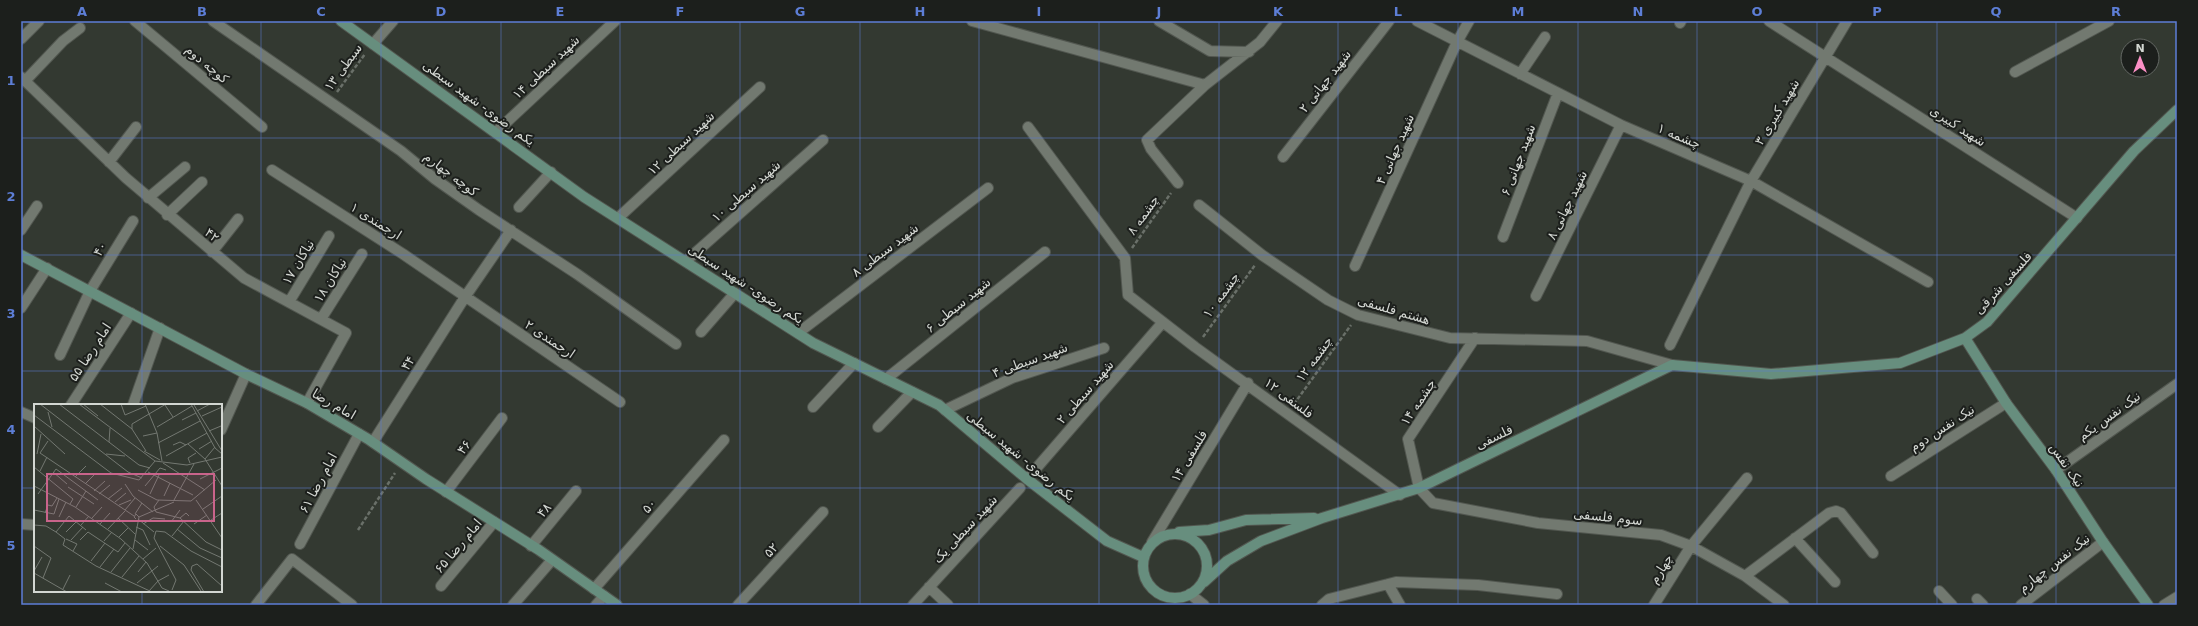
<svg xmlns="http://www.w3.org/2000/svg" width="2198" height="626" font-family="'DejaVu Sans',Vazirmatn,sans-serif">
  <rect width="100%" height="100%" fill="#333931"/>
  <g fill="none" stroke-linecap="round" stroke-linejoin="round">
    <defs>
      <path id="street" d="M135 21 262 127
        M213 21 401 151 435 179 479 210 577 274 676 344
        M972 21 1205 85 1260 42 1277 21
        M1159 21 1210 51 1249 52
        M1417 21 1621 125 1751 181 1928 282
        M1769 21 2077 218
        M1680 23 1681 21
        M21 39 39 21
        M373 44 393 21
        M2015 72 2109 21
        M1520 74 1545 37
        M21 77 126 178 244 278 346 333 307 403
        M25 81 63 41 80 28
        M1028 127 1125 258 1128 295 1195 347 1400 495
        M496 132 615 21
        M1283 157 1389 21
        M109 162 136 127
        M272 170 403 254 620 402
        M1178 183 1151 149 1147 140 1205 85
        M148 198 185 167
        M1199 205 1262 255 1328 300 1358 315 1450 338 1587 341 1672 365
        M519 207 551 172
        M167 215 202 182
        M618 218 760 87
        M21 230 37 206
        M1503 237 1558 93
        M212 252 238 219
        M686 261 823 140
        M1355 266 1457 42 1469 21
        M1536 296 1621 125
        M289 302 329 236
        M21 308 47 268
        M321 319 362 254
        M701 332 735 293
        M798 333 988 188
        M1475 338 1408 439 1419 488 1433 503 1538 523 1661 535 1691 546 1745 576 1784 605
        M1670 345 1751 181 1847 21
        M60 355 90 291 133 221
        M886 379 1045 252
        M71 405 131 313
        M133 405 160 328
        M813 407 854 363
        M945 410 1012 378 1104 348
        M21 412 35 418
        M878 427 912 392
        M221 430 246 374
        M373 442 465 297 511 230
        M2056 470 2177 384
        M1891 476 2006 403
        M1027 479 1163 322
        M446 492 502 418
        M21 524 35 525
        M1795 538 1835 582
        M1152 542 1248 383
        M300 544 359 434
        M531 546 576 491
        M1745 576 1829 513 1836 511 1841 513 1873 553
        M1388 584 1400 605
        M441 586 494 522
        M929 587 948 605
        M594 589 724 440
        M1939 591 1952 605
        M1190 594 1204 605
        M1977 599 1983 605
        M256 605 292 559 352 605
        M513 605 552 560
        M596 605 604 596
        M738 605 823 512
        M913 605 1020 488
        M1322 605 1329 599 1396 582 1478 585 1557 594
        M1654 605 1691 546 1747 478
        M2021 605 2103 542
        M2164 605 2177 597"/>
      <path id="secondary" d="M341 21 584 197 813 343 939 405 1027 479 1107 541 1143 557
        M21 255 246 374 307 403 368 439 426 479 539 550 617 605
        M1965 338 2006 403 2056 470 2103 542 2148 605
        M1179 532 1209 530 1246 520 1314 518
        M1143 566a32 32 0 1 1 64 0a32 32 0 1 1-64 0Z
        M1204 582 1227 561 1261 541 1322 518 1419 488 1672 365 1771 374 1900 363 1965 338 1987 322 2134 151 2177 110"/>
    </defs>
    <!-- street casing -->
    <use href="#street" stroke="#525750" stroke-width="12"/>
    <!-- secondary casing -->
    <use href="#secondary" stroke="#525750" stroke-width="12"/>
    <!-- path -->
    <path stroke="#6a7069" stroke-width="2.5" stroke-dasharray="4 2" stroke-linecap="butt" d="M337 92 365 54
      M1132 248 1171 193
      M1203 337 1255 265
      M1294 404 1351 325
      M358 530 395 473"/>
    <!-- street -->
    <use href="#street" stroke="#727970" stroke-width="10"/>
    <!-- secondary -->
    <use href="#secondary" stroke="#678e7e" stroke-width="10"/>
  </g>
  <!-- grid -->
  <path fill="none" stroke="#5d7ed6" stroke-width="1" stroke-opacity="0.55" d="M142 21V405M261 21V605M381 21V605M501 21V605M620 21V605M740 21V605M860 21V605M979 21V605M1099 21V605M1219 21V605M1338 21V605M1458 21V605M1578 21V605M1697 21V605M1817 21V605M1937 21V605M2056 21V605M21 138H2177M21 255H2177M21 371H2177M21 488H35M221 488H2177M142 591V605"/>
  <g text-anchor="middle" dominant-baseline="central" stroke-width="4" stroke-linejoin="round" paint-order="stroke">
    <!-- street labels -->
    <g font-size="13" fill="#d3d7d2" stroke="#1c1f1c">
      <text transform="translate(207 64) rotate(40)">کوچه دوم</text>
      <text transform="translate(343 67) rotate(-54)">۱۳ سبطی</text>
      <text transform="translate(546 67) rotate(-43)">شهید سبطی ۱۴</text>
      <text transform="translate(1325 81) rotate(-52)">۲ شهید جهانی</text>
      <text transform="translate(479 103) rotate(36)">یکم رضوی- شهید سبطی</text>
      <text transform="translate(1777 112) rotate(-59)">۳ شهید کبیری</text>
      <text transform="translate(1958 126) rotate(33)">شهید کبیری</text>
      <text transform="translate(1679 136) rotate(23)">چشمه ۱</text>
      <text transform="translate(681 143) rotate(-43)">۱۲ شهید سبطی</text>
      <text transform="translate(1395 149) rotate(-66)">۴ شهید جهانی</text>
      <text transform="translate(1518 160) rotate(-69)">۶ شهید جهانی</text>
      <text transform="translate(451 174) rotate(37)">کوچه چهارم</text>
      <text transform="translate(746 191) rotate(-41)">۱۰ شهید سبطی</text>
      <text transform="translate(1567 205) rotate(-64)">۸ شهید جهانی</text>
      <text transform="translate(1143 215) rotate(-55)">۸ چشمه</text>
      <text transform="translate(376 221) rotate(32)">۱ ارجمندی</text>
      <text transform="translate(212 235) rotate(39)">۴۲</text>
      <text transform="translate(100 249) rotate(-59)">۴۰</text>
      <text transform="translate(885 250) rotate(-37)">۸ شهید سبطی</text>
      <text transform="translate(298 262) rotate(-59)">۱۷ نیاکان</text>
      <text transform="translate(330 280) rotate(-58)">۱۸ نیاکان</text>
      <text transform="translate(2003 283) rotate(-48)">فلسفی شرقی</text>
      <text transform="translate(746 284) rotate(33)">یکم رضوی- شهید سبطی</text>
      <text transform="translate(1221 295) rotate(-54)">۱۰ چشمه</text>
      <text transform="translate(958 305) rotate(-39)">۶ شهید سبطی</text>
      <text transform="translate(1394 310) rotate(16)">هشتم فلسفی</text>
      <text transform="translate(550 339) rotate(34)">۲ ارجمندی</text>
      <text transform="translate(90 352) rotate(-57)">۵۵ امام رضا</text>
      <text transform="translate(1314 359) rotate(-54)">۱۲ چشمه</text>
      <text transform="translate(1030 360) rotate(-20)">۴ شهید سبطی</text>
      <text transform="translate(408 363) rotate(-58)">۴۴</text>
      <text transform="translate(1085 392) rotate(-49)">۲ شهید سبطی</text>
      <text transform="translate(1289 398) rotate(37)">۱۲ فلسفی</text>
      <text transform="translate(1418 402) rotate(-56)">۱۴ چشمه</text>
      <text transform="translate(334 404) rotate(30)">امام رضا</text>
      <text transform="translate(2109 416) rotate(-36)">نیک نفس یکم</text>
      <text transform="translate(1942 428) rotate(-33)">نیک نفس دوم</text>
      <text transform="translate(1494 437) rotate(-26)">فلسفی</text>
      <text transform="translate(464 447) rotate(-53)">۴۶</text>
      <text transform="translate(1021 456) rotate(39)">یکم رضوی- شهید سبطی</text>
      <text transform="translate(1189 456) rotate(-59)">۱۴ فلسفی</text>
      <text transform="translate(2067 465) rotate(55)">نیک نفس</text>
      <text transform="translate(318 483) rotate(-62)">امام رضا ۶۱</text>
      <text transform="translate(649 506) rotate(-49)">۵۰</text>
      <text transform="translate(544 510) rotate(-50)">۴۸</text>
      <text transform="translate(1608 517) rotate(6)">سوم فلسفی</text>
      <text transform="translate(965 529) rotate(-47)">شهید سبطی یک</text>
      <text transform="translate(458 546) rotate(-50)">امام رضا ۶۵</text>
      <text transform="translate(771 550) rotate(-47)">۵۲</text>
      <text transform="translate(2054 563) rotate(-38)">نیک نفس چهارم</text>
      <text transform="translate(1661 569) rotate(-58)">چهارم</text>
    </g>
  </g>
  <!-- overview -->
  <g transform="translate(34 404)">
    <rect width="188" height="188" fill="#333931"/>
    <path fill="none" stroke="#737871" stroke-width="1" d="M6 0 94 68 108 74M25 0 105 61 116 64M45 0 121 57 153 61 188 53M49 0 64 12M66 0 98 25M87 0 91 11 112 2M111 0 123 29 128 57M157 0 181 44 188 50M131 1 139 13M160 1 188 47M163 7 176 0M14 8 18 23M0 11 77 69 105 76 121 57M168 12 188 3M148 16 162 9M0 22 31 50M123 23 158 2M175 27 187 22M109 32 123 29M14 37 6 49 100 112M75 38 76 24M124 39 166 17M154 40 171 55 188 82M139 41 146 38 152 41M165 45 178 37M110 47 126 56M112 47 98 25V20L132 0M3 50 7 30M72 50 91 52M132 52 173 29M171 55 181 43M129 59 171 86M156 59 154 54 162 49M0 63 39 95 36 100M6 67 13 53M19 68 33 80M114 68 159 91M41 73 52 62M166 75 188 64M51 80 61 70M91 80 99 92 119 108M0 82 41 103 87 135 113 159 128 184 135 187M111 82 126 64 132 66M34 83 60 100M104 86 123 96 157 97 182 76M60 87 71 77M4 90 22 65 64 96M65 90 76 81M116 90 125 71M130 92 136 79M74 95 88 84M125 96 120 103 122 108 146 114 172 138 188 146M140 96 160 60M162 96 188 134M81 98 92 89M85 101 97 96M42 103 52 87M169 105 188 92M0 106 20 110 25 95M91 106 101 94M11 109 14 101 18 102 23 94M101 110 108 99M25 113 32 98M105 113 140 98M58 114 68 103M84 114 101 130M146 114 152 109 155 112M104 115 120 128M177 116 188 109M137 118 146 106M66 120 76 109M109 120 119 114 131 115M160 120 173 111M0 121 12 122 22 128 31 135 29 141 62 162 118 188M47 121 55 112M102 123 109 126 116 141M74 125 91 107M143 125 166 144 188 154M22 128 35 112 52 126M32 128 42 118M138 132 150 117M85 133 94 124M32 135 43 140 39 147M37 136 49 123M46 136 54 128 84 148 91 139M101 136 114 146M70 137 78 128M0 142 17 154 9 174M126 142 150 161 167 187M99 145 105 113 102 110 100 113 102 115M109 155 122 144M57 157 71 139M163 160 158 162 157 166 170 188M163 160 188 182M66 163 80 145M0 167 8 153M77 168 96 144M104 168 112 158M0 169 33 188M88 173 105 152M71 179 88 188M103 179 124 162M29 185 36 171M138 186 142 176 120 134 122 127 131 128 157 147 188 163M115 187 124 177 135 171"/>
    <path fill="#c9648b" fill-opacity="0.15" stroke="#c9648b" stroke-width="2" d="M13 70H180V117H13Z"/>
    <rect width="188" height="188" fill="none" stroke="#d3d7d2" stroke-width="2"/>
  </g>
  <!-- border -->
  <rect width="2198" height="626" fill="none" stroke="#1c1f1c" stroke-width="44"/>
  <!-- north arrow -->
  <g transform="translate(2140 58)"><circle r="19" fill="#1c1f1c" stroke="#656965"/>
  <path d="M0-3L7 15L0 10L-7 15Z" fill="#fb8fc5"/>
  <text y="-6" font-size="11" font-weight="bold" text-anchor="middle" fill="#d3d7d2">N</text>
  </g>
  <rect x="22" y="22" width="2154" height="582" fill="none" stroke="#5d7ed6" stroke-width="1.5"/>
  <g font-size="13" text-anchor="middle" font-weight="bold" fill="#5d7ed6">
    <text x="82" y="16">A</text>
    <text x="202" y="16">B</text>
    <text x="321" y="16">C</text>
    <text x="441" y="16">D</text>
    <text x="560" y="16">E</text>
    <text x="680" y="16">F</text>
    <text x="800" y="16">G</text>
    <text x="920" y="16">H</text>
    <text x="1039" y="16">I</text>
    <text x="1159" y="16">J</text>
    <text x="1278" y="16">K</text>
    <text x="1398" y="16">L</text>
    <text x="1518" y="16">M</text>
    <text x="1638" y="16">N</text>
    <text x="1757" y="16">O</text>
    <text x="1877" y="16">P</text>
    <text x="1996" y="16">Q</text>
    <text x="2116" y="16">R</text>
    <text x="11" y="85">1</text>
    <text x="11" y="201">2</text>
    <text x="11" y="318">3</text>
    <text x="11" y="434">4</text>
    <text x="11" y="550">5</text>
  </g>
</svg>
